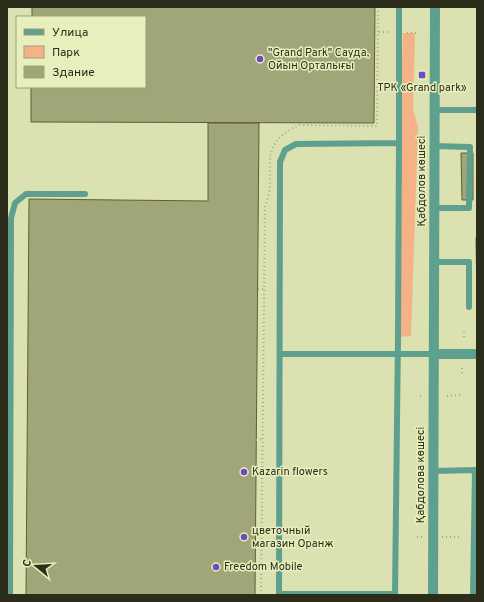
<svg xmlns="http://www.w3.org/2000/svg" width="484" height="602" font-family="Overpass,sans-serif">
  <rect width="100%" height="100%" fill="#dbe1b0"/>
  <!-- green -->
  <path fill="#f5b287" d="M403 33H415L413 109 418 128 411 336 398 337 399 143Z"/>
  <!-- building -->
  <path fill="#a0a677" stroke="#5d6135" d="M32 7H375L374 123 31 122V87H145V17H32Z
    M208 123H259L255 595H26L29 199 208 201Z
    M461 153H473V200H462Z
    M476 238H477V302Z"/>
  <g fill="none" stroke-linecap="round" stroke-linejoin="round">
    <!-- path -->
    <path stroke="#a6ab83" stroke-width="2" stroke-dasharray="1 3" stroke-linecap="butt" d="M375 32H391
      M407 33H418
      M258 289H264
      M464 337V329
      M462 373V368
      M420 396H424
      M447 396 460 395
      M256 440 263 439
      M417 537H424
      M442 537H459
      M261 595 265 206C280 172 252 147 299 125L377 126 378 7"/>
    <!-- service -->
    <path stroke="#5ea08e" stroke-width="6" d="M435 110H477
      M434 208H469L470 147 434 146
      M434 262H469V307
      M280 354H434
      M433 471 475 470 473 595
      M279 594H395
      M10 595 11 218 15 203 26 194H85
      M279 595 280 162 285 150 296 144 399 143V7
      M395 595 398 337 399 143"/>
    <!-- tertiary -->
    <path stroke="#5ea08e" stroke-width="10" d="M434 354H477
      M433 595 435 7"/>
  </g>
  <!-- markers -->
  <g fill="#7049c2" stroke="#e8eebc" stroke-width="1.5">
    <circle cx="260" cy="59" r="4"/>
    <rect x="418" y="71" width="8" height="8" rx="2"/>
    <circle cx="244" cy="472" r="4"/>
    <circle cx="244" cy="537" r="4"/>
    <circle cx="216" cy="567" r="4"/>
  </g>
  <g text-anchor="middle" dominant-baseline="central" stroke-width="3" stroke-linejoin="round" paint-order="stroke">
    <!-- poi labels -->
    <g font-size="11" fill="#2b2d1a" stroke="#e8eebc" text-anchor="start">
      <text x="268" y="53">"Grand Park" Сауда,<tspan x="268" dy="13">Ойын Орталығы</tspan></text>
      <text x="422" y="88" text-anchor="middle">ТРК «Grand park»</text>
      <text x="252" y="472">Kazarin flowers</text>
      <text x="252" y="531">цветочный<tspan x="252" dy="13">магазин Оранж</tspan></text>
      <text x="224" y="567">Freedom Mobile</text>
    </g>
    <!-- street labels -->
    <g font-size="11" fill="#2b2d1a" stroke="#e8eebc">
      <text transform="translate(422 181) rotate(-90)">Қабдолов көшесі</text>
      <text transform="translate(421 475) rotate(-90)">Қабдолова көшесі</text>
    </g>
  </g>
  <!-- border -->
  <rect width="484" height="602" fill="none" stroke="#2b2d1a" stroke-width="16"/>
  <!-- legend -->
  <rect x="16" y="16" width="130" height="72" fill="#e8eebc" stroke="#9ca17b"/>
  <rect x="24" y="29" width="20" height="6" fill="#5ea08e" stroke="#9ca17b"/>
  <text x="52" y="36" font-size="12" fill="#2b2d1a">Улица</text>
  <rect x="24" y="46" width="20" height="12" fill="#f5b287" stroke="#9ca17b"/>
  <text x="52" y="56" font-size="12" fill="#2b2d1a">Парк</text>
  <rect x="24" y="66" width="20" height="12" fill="#a0a677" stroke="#9ca17b"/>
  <text x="52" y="76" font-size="12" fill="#2b2d1a">Здание</text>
  <!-- north arrow -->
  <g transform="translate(36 566) rotate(288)" stroke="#e8eebc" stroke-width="3" paint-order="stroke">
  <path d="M0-3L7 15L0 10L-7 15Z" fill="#2b2d1a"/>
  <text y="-6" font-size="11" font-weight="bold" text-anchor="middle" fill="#2b2d1a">С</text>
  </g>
</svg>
